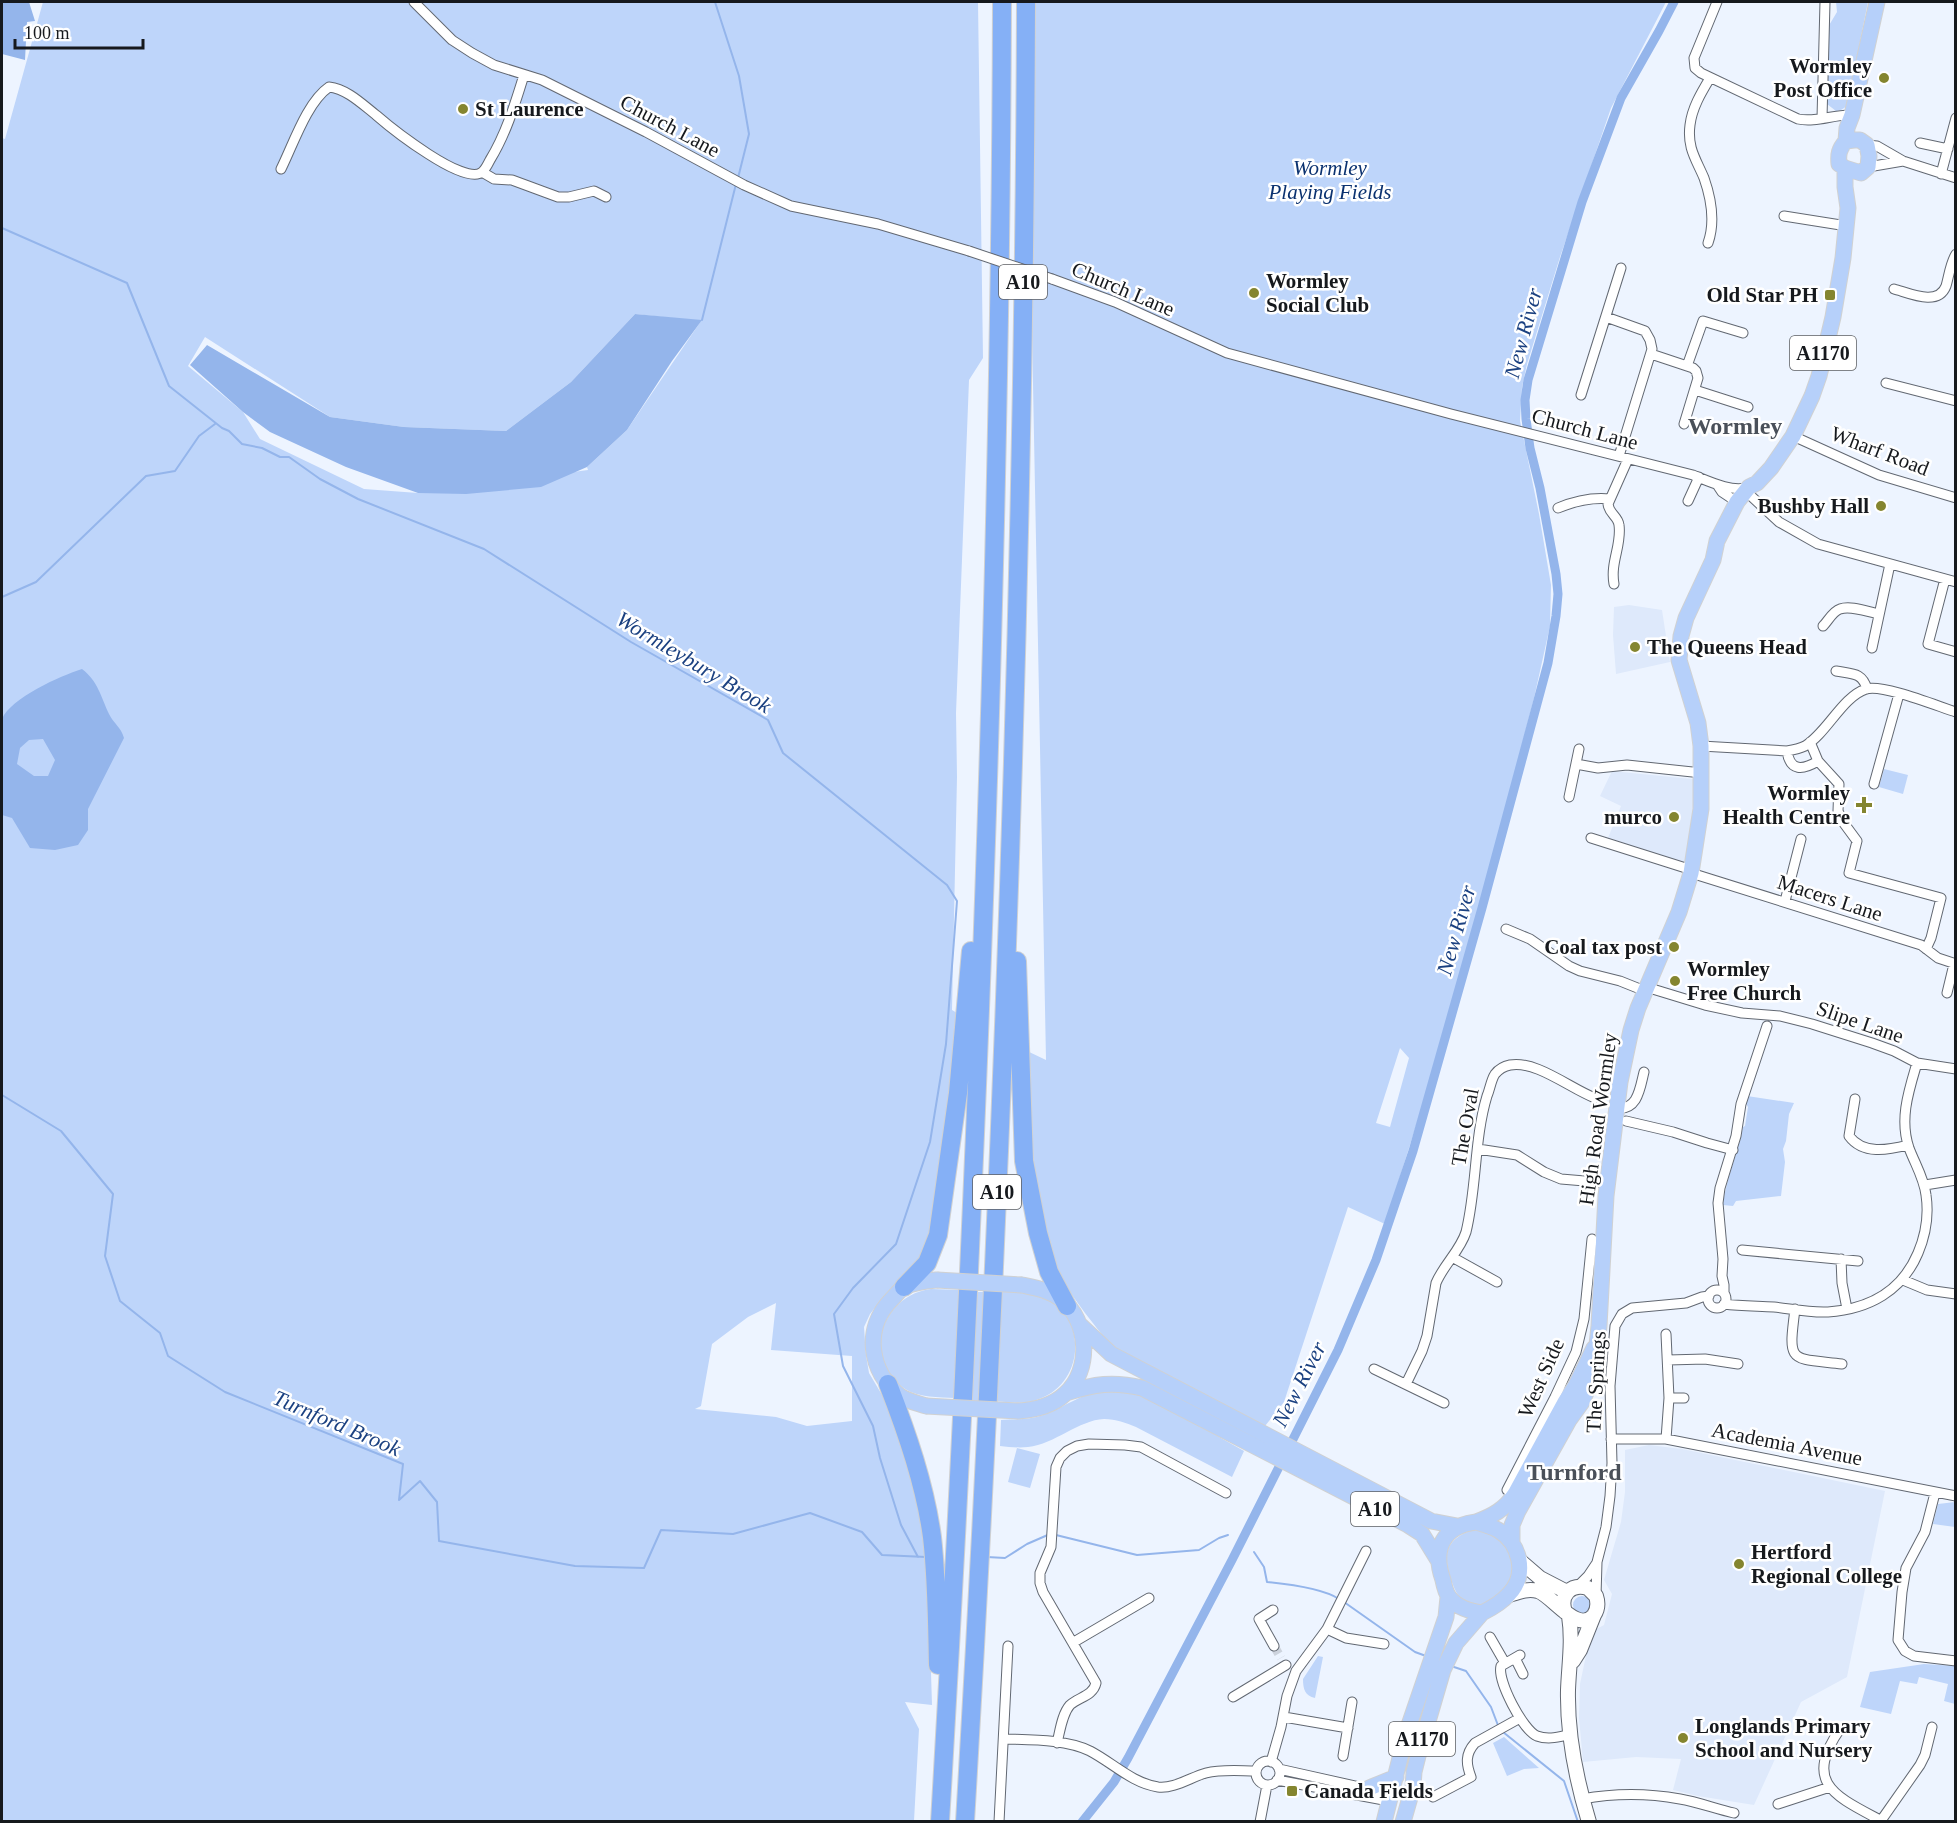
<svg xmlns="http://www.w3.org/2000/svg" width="1957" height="1823" font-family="'Times New Roman',serif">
  <rect width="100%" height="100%" fill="#edf4ff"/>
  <!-- built -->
  <path fill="#dee9fb" d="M1629 605 1662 610 1670 662 1616 674 1613 635 1614 607Z
    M1612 771 1692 779 1695 781 1694 812 1685 863 1608 838 1621 806 1600 796Z
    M1649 1445 1682 1449 1885 1491 1847 1677 1801 1702 1754 1805 1698 1796 1673 1790 1681 1759 1636 1757 1583 1762 1579 1718 1580 1684 1591 1632 1604 1625 1612 1594 1604 1580 1621 1522 1625 1492V1450Z"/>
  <!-- green -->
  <path fill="#bed5fa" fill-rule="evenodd" d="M43 2H978L983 358 969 380 956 713 957 777 952 1010 962 1016 927 1248 904 1280 882 1299 870 1314 864 1327 866 1355 869 1373 885 1400 908 1465 922 1522 928 1575 932 1705 905 1702 919 1729 914 1821H2V138L5 139ZM635 314 701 321 627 430 587 467 588 470 418 493 364 489 260 439 243 412 188 366 205 337 330 417 404 427 506 431 571 382ZM776 1303 771 1350 852 1356V1421L807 1426 776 1417 695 1409 701 1406 712 1344 748 1317Z
    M1032 2H1666L1611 108 1560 257 1527 364 1522 387 1520 421 1539 514 1551 585 1550 626 1534 698 1494 853 1420 1113 1385 1224 1348 1207 1284 1402 1265 1426 1116 1348 1103 1336 1085 1313 1059 1277 1052 1258 1033 1163 1025 1050 1046 1060 1032 332 1030 322ZM1400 1048 1409 1058 1390 1127 1376 1123Z
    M1836 2H1868L1847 106 1841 110 1836 111 1827 104 1828 27 1837 12Z
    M1884 769 1908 775 1903 794 1879 787Z
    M1747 1096 1794 1103 1789 1114 1786 1141 1783 1149 1785 1162 1781 1196 1736 1201 1733 1206 1723 1205C1726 1178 1738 1154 1743 1127L1745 1126 1748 1107 1745 1102Z
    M931 1289 960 1290 955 1398C938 1397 920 1398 905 1389 860 1360 881 1295 931 1289Z
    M999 1291C1013 1291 1028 1290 1041 1295 1088 1314 1086 1382 1039 1399 1025 1405 1009 1402 993 1401Z
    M976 1292H987L982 1402H970Z
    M1105 1390 1132 1393 1150 1398 1244 1451 1232 1477 1136 1427C1126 1423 1116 1419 1104 1419 1079 1420 1055 1444 1028 1447 1019 1448 1009 1447 1000 1446L1001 1420C1014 1419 1030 1420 1043 1415 1065 1407 1082 1393 1105 1390Z
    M1017 1448 1040 1454 1030 1488 1008 1482Z
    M1955 1502V1527L1933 1524 1938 1504Z
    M1478 1529C1482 1530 1488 1530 1491 1533 1511 1544 1520 1569 1507 1589 1504 1593 1497 1596 1492 1599 1485 1603 1479 1608 1470 1605 1461 1602 1456 1593 1453 1585 1441 1556 1445 1536 1478 1529Z
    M1573 1605a9 9 0 1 1 18 0a9 9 0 1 1-18 0Z
    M1318 1656 1323 1657 1315 1698C1305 1696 1303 1689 1303 1679Z
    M1924 1664 1955 1666V1704L1944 1701 1948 1684 1919 1677 1917 1684 1900 1681 1891 1714 1860 1707 1870 1672Z
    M1504 1737 1539 1768 1524 1769 1507 1776 1493 1743Z"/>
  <!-- water -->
  <path fill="#94b5eb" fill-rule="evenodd" d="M2 2H29L35 21 27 22 25 60 2 54Z
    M635 314 702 320 672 361 627 430 587 467 541 487 466 494 418 493 346 467 270 432 243 412 190 365 207 345 330 417 404 427 506 431 571 382Z
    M82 669C98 681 101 697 109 714 114 724 121 727 124 738L88 809V830L78 845 55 850 30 848 12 818 2 815V719C11 698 60 676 82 669ZM43 739 55 760 48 776H34L17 764 20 748 29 740Z"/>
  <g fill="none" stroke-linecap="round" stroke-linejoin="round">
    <!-- stream -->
    <path stroke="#94b5eb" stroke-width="2" d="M715 2 739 76 749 134 738 178
      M2 228 127 283 169 386 222 428 229 431 242 444 262 448 280 457H289L320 479 358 499 484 549 631 642 768 720 783 753 947 885 957 901 946 1044 930 1142 896 1244 853 1288 834 1314 843 1366 873 1426 880 1458 901 1525 918 1557
      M702 320 736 184
      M2 597 36 582 146 476 175 471 199 436 215 424
      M2 1095 61 1131 113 1194 105 1256 120 1301 160 1333 168 1356 225 1392 403 1464 399 1500 420 1481 437 1502 439 1541 575 1566 644 1568 661 1530 733 1534 810 1513 862 1532 882 1555 926 1557
      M1056 1535 1137 1555 1199 1550 1219 1538 1228 1535
      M1254 1552 1264 1567 1267 1582C1287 1584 1322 1588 1339 1599
      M987 1557 1005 1558 1027 1544 1050 1534
      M1344 1602 1415 1652 1426 1656
      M1451 1666 1466 1671 1491 1707 1499 1728
      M1503 1732 1564 1781 1578 1822"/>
    <!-- canal -->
    <path stroke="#94b5eb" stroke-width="9" d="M1082 1822 1114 1782 1128 1758 1232 1560 1338 1350 1376 1260 1413 1151 1482 908 1548 663 1556 616 1558 594 1556 574 1540 488 1530 448 1526 419 1525 400 1528 380 1582 202 1621 98 1659 31 1674 2"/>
    <!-- street-tunnel -->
    <path stroke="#cdd3dd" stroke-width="9" stroke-dasharray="9 4.5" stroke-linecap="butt" d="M1274 1646 1281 1658"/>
    <defs>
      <path id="street" d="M414 2 452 40 472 53 494 65 542 80 646 132 744 185 791 206 878 224 969 251
        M1717 2 1694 58 1695 68 1701 73 1798 119C1816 123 1834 114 1852 115
        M1822 118 1825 2
        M1920 143 1948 149
        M1867 145 1877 146 1903 161 1956 178
        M1868 167 1903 161
        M281 169C293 145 307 102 329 87 347 89 362 104 376 115 391 128 465 187 482 172 485 170 488 164 490 160 506 134 515 104 524 75
        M482 172 494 179 512 180 558 197H569L594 191 606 197
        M1941 174 1956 118
        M1784 216 1847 226
        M1708 243C1715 223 1711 198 1704 178 1696 159 1687 148 1690 125 1692 108 1701 93 1710 78
        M1052 279 1115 302 1227 353 1451 414 1693 475C1708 481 1733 493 1748 487
        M1894 289C1909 293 1938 307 1946 286 1949 276 1950 264 1956 254
        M1606 317 1645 331 1650 340 1652 349 1619 456
        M1651 354 1693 368 1696 371 1698 378 1684 424
        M1687 366 1703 321 1743 333
        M1886 383 1956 401
        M1695 390 1748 407
        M1581 395 1621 268
        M1793 436 1879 475 1956 498
        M1718 486 1722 492 1737 502
        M1751 496 1779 522 1818 544 1956 582
        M1688 501 1699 477
        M1558 508C1575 501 1591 497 1610 499
        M1945 579 1928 644 1956 652
        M1614 584C1610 562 1622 545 1619 525 1618 516 1609 514 1608 504L1628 459
        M1823 626C1828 621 1833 611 1840 609 1851 605 1868 612 1879 614
        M1872 648 1890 564
        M1836 671C1852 674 1862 672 1867 689
        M1701 746 1787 751C1793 750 1799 749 1805 746 1827 733 1842 697 1866 689 1883 684 1937 706 1956 712
        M1787 751C1790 772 1803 770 1818 761L1810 742
        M1818 761 1839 784 1838 811 1843 822 1857 841 1849 873 1941 898 1931 938 1926 949
        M1576 764 1598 768 1627 765 1702 773
        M1874 784 1899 694
        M1569 797 1579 749
        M1591 838 1692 870
        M1691 873 1921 945 1938 958 1956 964
        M1785 901 1801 839
        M1506 929 1530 939 1569 966 1580 971 1620 981 1645 991
        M1646 987 1705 1005 1742 1013 1780 1016 1812 1024 1872 1043 1894 1051 1917 1063 1956 1069
        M1947 993 1954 964
        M1855 1099 1849 1136C1863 1155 1888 1150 1908 1145
        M1616 1108C1638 1111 1640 1088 1644 1072
        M1626 1121 1673 1132 1707 1143 1733 1150
        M1478 1149 1517 1155 1544 1172 1561 1179 1608 1183
        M1925 1185 1956 1180
        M1742 1250 1858 1261
        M1452 1257 1497 1282
        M1841 1259 1842 1283 1847 1309
        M1903 1280 1927 1290 1956 1294
        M1708 1299a9 9 0 1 1 18 0a9 9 0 1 1-18 0Z
        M1724 1292V1285L1722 1276 1723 1259 1718 1203 1720 1188 1736 1136 1741 1104 1767 1026
        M1724 1304C1740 1306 1757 1306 1774 1307 1792 1309 1810 1313 1828 1312 1869 1309 1902 1291 1918 1253 1926 1234 1929 1215 1926 1195 1924 1178 1915 1164 1909 1148 1899 1119 1909 1090 1917 1063
        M1795 1309C1788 1364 1789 1358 1842 1364
        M1666 1334 1669 1398H1684
        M1668 1360 1705 1359 1738 1364
        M1374 1369 1444 1403
        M1406 1384 1422 1351 1427 1336 1436 1283C1444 1264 1460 1251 1466 1232 1477 1187 1474 1139 1487 1096 1490 1089 1491 1080 1495 1074 1499 1069 1505 1066 1510 1065 1536 1060 1571 1089 1595 1098
        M1611 1439H1666L1956 1496
        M1666 1439 1669 1398
        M1507 1490 1555 1397 1576 1352 1584 1319 1592 1239
        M1935 1493 1925 1532 1906 1568 1902 1592 1898 1640 1905 1651 1914 1656 1956 1661
        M1578 1586 1588 1576 1596 1564
        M1596 1596 1597 1562 1606 1527 1610 1496 1612 1463 1610 1386 1615 1326 1622 1314 1632 1308 1686 1303 1702 1297 1709 1296
        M1273 1610 1259 1619 1274 1646
        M1327 1629 1346 1638 1384 1644
        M1490 1637 1505 1663
        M1074 1642 1149 1598
        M1520 1655 1501 1666C1497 1681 1523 1730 1537 1736 1548 1740 1560 1737 1571 1734
        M1515 1658 1523 1674
        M1233 1697 1286 1665
        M1284 1717 1348 1728
        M1840 1729C1803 1783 1835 1796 1880 1820
        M1004 1739C1031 1740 1065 1739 1090 1751 1113 1763 1132 1783 1158 1787 1174 1789 1191 1777 1206 1773 1222 1769 1240 1771 1256 1771
        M1057 1743C1060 1731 1062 1714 1070 1705 1079 1697 1093 1696 1096 1683L1043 1592 1040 1583V1573L1051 1547 1056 1467 1060 1458 1067 1451 1077 1446 1089 1444 1125 1445 1141 1447 1226 1493
        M1343 1756 1352 1702
        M1256 1773a12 12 0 1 1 24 0a12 12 0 1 1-24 0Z
        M1271 1762 1281 1727 1287 1696 1296 1671 1327 1629 1366 1551
        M1279 1769 1391 1794
        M1277 1780 1389 1801
        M1433 1797 1471 1777C1466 1764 1465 1754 1475 1743L1520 1718
        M1582 1799C1615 1793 1647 1793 1680 1799 1698 1802 1716 1809 1734 1813
        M1778 1804 1830 1787
        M999 1822 1008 1646
        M1260 1822 1267 1785
        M1880 1822 1920 1765 1925 1755 1932 1727"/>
      <path id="secondary" d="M1519 1560 1540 1578 1567 1592
        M1509 1595C1518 1592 1528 1588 1538 1591 1553 1596 1578 1635 1594 1615 1598 1609 1598 1602 1596 1596L1588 1588C1571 1583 1559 1595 1565 1612
        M1569 1616C1573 1641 1569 1664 1568 1690 1567 1735 1576 1779 1589 1822
        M1573 1661 1580 1650 1594 1615"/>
      <path id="primary" d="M1854 140H1860L1867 145 1869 156 1868 167 1861 173 1845 168 1839 164C1838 154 1839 149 1846 141Z
        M1846 141 1847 128 1852 115 1877 2
        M1080 1325 1111 1354 1431 1521 1457 1526
        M1066 1393C1094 1384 1113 1381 1142 1388L1408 1525 1422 1534 1438 1560
        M926 1406C917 1403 907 1401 900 1396 869 1371 863 1328 892 1299 896 1295 900 1289 905 1287 914 1282 926 1281 937 1280
        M1018 1411C1035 1410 1052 1406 1065 1394 1092 1370 1089 1321 1061 1299 1049 1290 1036 1288 1022 1285
        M1476 1522C1483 1524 1491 1526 1498 1530 1520 1543 1528 1575 1509 1594 1502 1602 1492 1608 1482 1613 1470 1611 1457 1608 1449 1597 1446 1593 1444 1585 1443 1580 1432 1549 1443 1526 1476 1522Z
        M1476 1522C1493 1516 1505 1509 1515 1494L1565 1402 1576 1385 1594 1348
        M1512 1543V1525L1518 1511 1569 1420 1582 1402 1591 1381 1599 1355 1597 1345 1599 1326 1606 1196 1620 1082 1631 1030 1638 1008 1679 912 1691 873 1701 809V746L1698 723 1679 660 1681 636 1686 618 1713 560 1717 541 1737 502 1749 487 1757 483 1771 468 1793 436 1812 396 1819 376 1833 317 1843 258 1848 208 1845 187V168
        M1369 1788 1396 1777
        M1384 1822 1406 1734 1446 1617 1448 1597
        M1403 1822 1413 1787 1414 1772 1419 1752 1443 1670 1456 1643 1482 1613"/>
      <path id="highway" d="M1017 961 1024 1161 1038 1233 1049 1272 1067 1306
        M904 1287 927 1263 938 1235 958 1093 971 951
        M888 1384C907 1433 925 1485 932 1537 937 1580 937 1622 938 1665
        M940 1822C976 1215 1000 609 1002 2
        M965 1822C1001 1215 1024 609 1026 2"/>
    </defs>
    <!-- street casing -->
    <use href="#street" stroke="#626872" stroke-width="11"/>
    <!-- secondary casing -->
    <use href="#secondary" stroke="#626872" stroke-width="16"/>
    <!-- primary casing -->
    <use href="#primary" stroke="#d0d1d2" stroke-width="17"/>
    <!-- highway casing -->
    <use href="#highway" stroke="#d0d1d2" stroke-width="20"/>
    <!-- street -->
    <use href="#street" stroke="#fff" stroke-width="9"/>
    <!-- secondary -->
    <use href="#secondary" stroke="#fff" stroke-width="14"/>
    <!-- primary -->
    <use href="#primary" stroke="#b6d0fa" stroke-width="15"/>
    <!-- highway -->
    <use href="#highway" stroke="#85b0f6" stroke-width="18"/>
    <defs>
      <path id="street-bridge" d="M969 251 1052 279"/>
      <path id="primary-bridge" d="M937 1280 1022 1285
        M926 1406 1018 1411"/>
    </defs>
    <!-- street-bridge casing -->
    <use href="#street-bridge" stroke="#626872" stroke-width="11" stroke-linecap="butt"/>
    <!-- primary-bridge casing -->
    <use href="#primary-bridge" stroke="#d0d1d2" stroke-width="17" stroke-linecap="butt"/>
    <!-- street-bridge -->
    <use href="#street-bridge" stroke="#fff" stroke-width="9"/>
    <!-- primary-bridge -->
    <use href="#primary-bridge" stroke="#b6d0fa" stroke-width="15"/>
  </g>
  <!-- markers -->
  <g fill="#84852f" stroke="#fff" stroke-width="2">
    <circle cx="1884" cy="78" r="6"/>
    <circle cx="463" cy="109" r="6"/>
    <circle cx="1254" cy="293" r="6"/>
    <rect x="1824" y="289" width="12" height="12" rx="3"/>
    <circle cx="1881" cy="506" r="6"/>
    <circle cx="1635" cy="647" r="6"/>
    <path d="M1861 796h6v6h6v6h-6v6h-6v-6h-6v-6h6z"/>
    <circle cx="1674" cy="817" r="6"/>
    <circle cx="1674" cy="947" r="6"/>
    <circle cx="1675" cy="981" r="6"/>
    <circle cx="1739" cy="1564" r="6"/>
    <circle cx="1683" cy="1738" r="6"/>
    <rect x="1286" y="1785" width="12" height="12" rx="3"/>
  </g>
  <g text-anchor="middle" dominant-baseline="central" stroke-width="5" stroke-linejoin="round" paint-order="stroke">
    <!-- shield labels -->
    <g fill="#fff" stroke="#5c5e61" stroke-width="1.5">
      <rect x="999" y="265" width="48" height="34" rx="4.5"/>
      <rect x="1790" y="336" width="66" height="34" rx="4.5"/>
      <rect x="973" y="1175" width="48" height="34" rx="4.5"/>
      <rect x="1351" y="1492" width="48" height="34" rx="4.5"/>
      <rect x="1389" y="1722" width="66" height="34" rx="4.5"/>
    </g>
    <g font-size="20" font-weight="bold" fill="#16191d">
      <text x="1023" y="282">A10</text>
      <text x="1823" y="353">A1170</text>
      <text x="997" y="1192">A10</text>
      <text x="1375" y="1509">A10</text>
      <text x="1422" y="1739">A1170</text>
    </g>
    <!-- poi labels -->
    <g font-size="21" font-weight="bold" fill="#16191d" stroke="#fff" text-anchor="start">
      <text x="1872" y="66" text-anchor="end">Wormley<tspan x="1872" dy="24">Post Office</tspan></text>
      <text x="475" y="109">St Laurence</text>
      <text x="1266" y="281">Wormley<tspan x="1266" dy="24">Social Club</tspan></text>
      <text x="1818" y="295" text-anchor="end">Old Star PH</text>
      <text x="1869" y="506" text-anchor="end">Bushby Hall</text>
      <text x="1647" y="647">The Queens Head</text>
      <text x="1850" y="793" text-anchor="end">Wormley<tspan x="1850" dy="24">Health Centre</tspan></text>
      <text x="1662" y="817" text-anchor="end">murco</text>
      <text x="1662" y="947" text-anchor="end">Coal tax post</text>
      <text x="1687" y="969">Wormley<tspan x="1687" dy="24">Free Church</tspan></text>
      <text x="1751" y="1552">Hertford<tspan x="1751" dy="24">Regional College</tspan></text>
      <text x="1695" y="1726">Longlands Primary<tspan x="1695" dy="24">School and Nursery</tspan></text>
      <text x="1304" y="1791">Canada Fields</text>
    </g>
    <!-- street labels -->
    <g font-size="21" fill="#16191d" stroke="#fff">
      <text transform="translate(670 126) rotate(28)">Church Lane</text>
      <text transform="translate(1123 289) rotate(23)">Church Lane</text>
      <text transform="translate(1585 429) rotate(15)">Church Lane</text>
      <text transform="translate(1880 451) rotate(21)">Wharf Road</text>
      <text transform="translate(1830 898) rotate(18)">Macers Lane</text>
      <text transform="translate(1860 1022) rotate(19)">Slipe Lane</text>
      <text transform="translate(1598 1119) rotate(-82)">High Road Wormley</text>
      <text transform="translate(1465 1127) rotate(-80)">The Oval</text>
      <text transform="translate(1541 1378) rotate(-66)">West Side</text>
      <text transform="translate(1596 1382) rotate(-87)">The Springs</text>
      <text transform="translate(1787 1444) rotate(11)">Academia Avenue</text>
    </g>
    <!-- park labels -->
    <g font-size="21" font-style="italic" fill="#0b3270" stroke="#fff">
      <text x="1330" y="168">Wormley<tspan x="1330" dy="24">Playing Fields</tspan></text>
    </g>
    <!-- water labels -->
    <g font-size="22" font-style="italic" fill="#1b4181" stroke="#fff">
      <text transform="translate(1523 333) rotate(-75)">New River</text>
      <text transform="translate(694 662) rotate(31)">Wormleybury Brook</text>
      <text transform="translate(1456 930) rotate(-74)">New River</text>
      <text transform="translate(1299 1384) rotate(-63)">New River</text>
      <text transform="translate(337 1423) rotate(23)">Turnford Brook</text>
    </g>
    <!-- quarter labels -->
    <g font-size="24" font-weight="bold" fill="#4a5059" stroke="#fff">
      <text x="1735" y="426">Wormley</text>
      <text x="1574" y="1472">Turnford</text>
    </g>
  </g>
  <!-- border -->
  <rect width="1957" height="1823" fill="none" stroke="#16191d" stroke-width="6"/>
  <!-- scale -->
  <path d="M15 39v9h128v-9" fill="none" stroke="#16191d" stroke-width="3"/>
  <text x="24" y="39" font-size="18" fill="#16191d" stroke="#ffffff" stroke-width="4.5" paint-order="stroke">100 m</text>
</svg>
